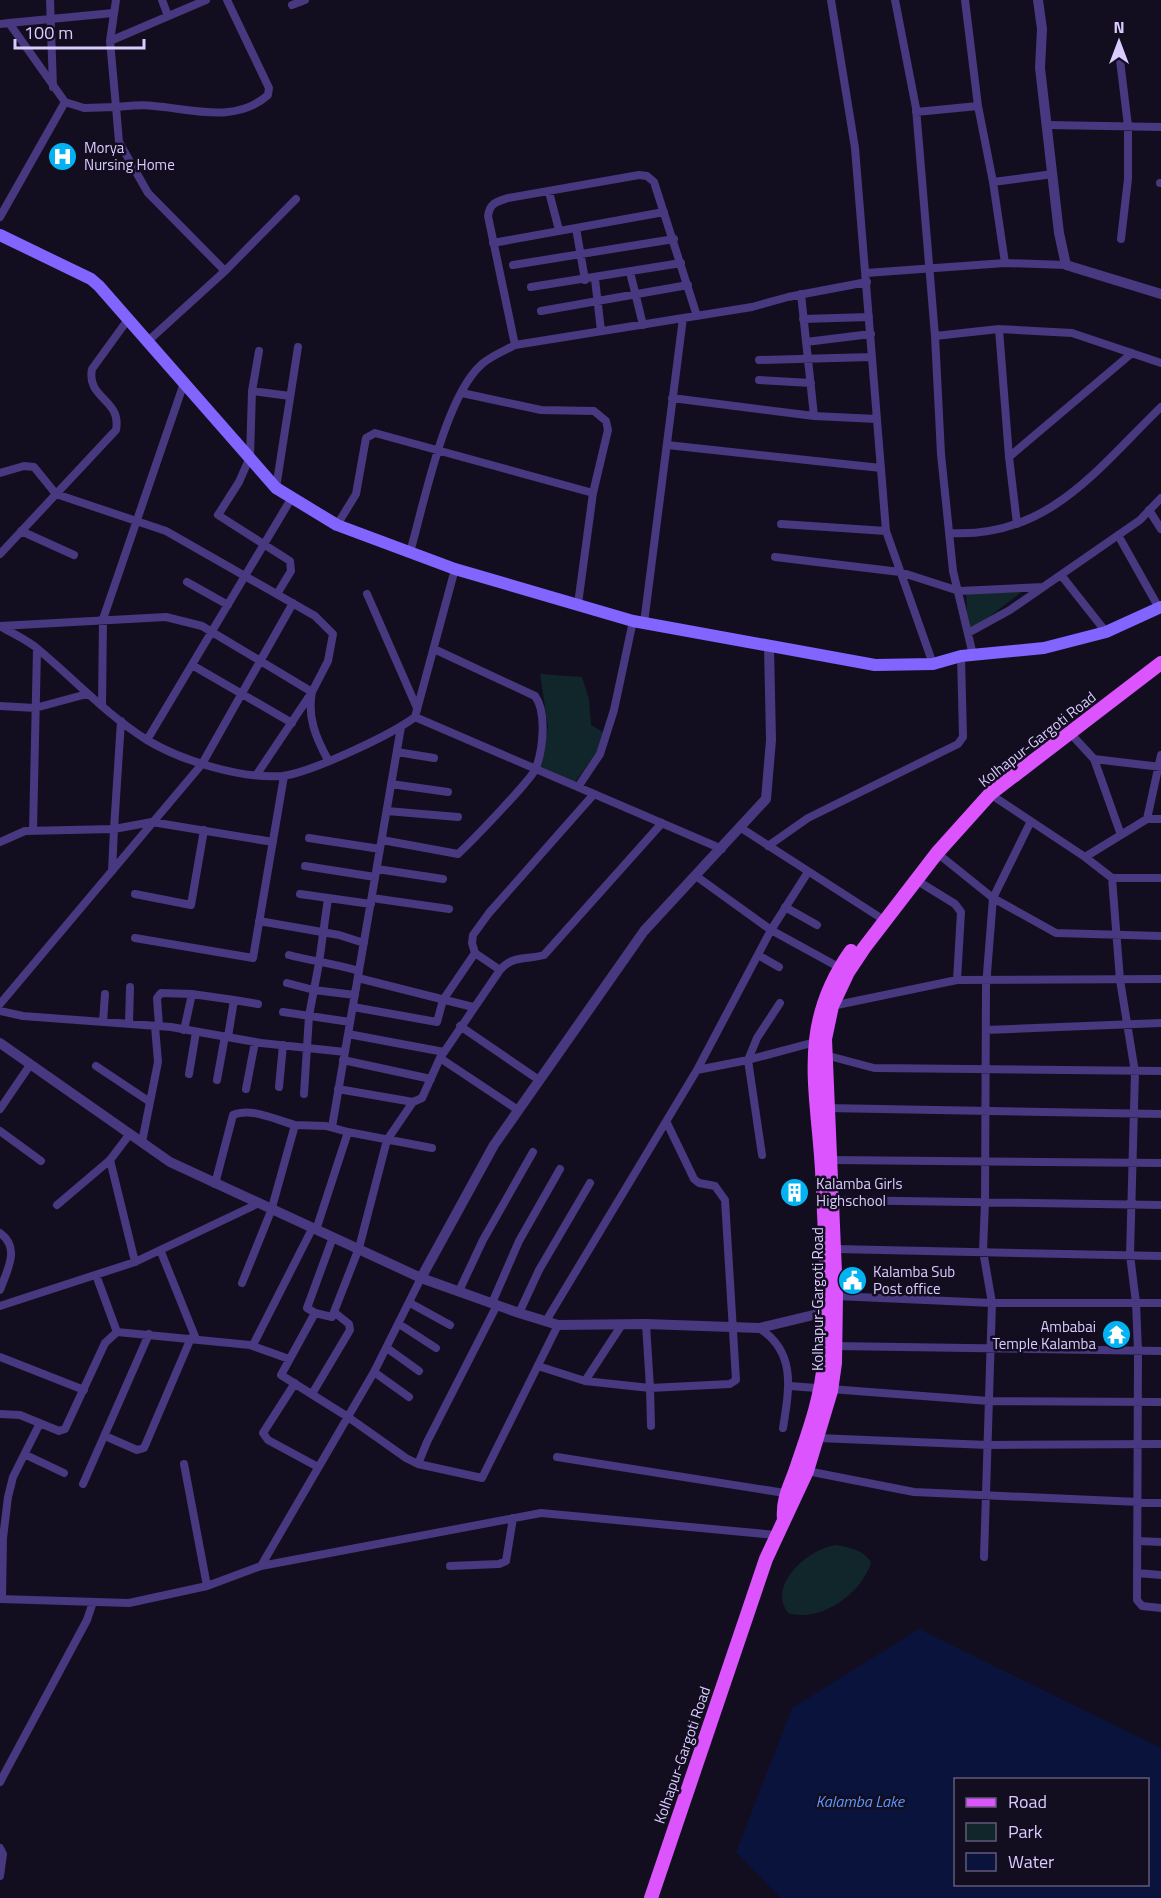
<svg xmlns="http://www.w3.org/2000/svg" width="1161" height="1898" font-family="'Titillium Web',sans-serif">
  <rect width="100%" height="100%" fill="#130d20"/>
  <!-- green -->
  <path fill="#10262a" d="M1027 588 968 633 966 591Z
    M540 674 582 677 589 699 591 725 603 732 597 752 575 782 540 766 548 727Z
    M837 1545C849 1547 866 1551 871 1563 861 1594 821 1623 788 1613 766 1585 810 1547 837 1545Z"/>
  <!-- water -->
  <path fill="#09133c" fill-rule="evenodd" d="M919 1629 1161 1748V1898H781L736 1852 792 1708ZM956 1780H1148V1884H956Z"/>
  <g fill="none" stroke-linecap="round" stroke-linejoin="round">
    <!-- minor -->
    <path stroke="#47387f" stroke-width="8" d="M50 0 53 87
      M162 0 168 16
      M831 0 855 148 886 531 933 664
      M895 0 916 108 935 336 941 454 953 571 973 655
      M965 0 978 106 993 182 1005 263 1066 265
      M292 5 305 0
      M9 23 113 13
      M0 24 9 23 65 102 84 108 116 107 110 41 116 0
      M110 41 206 0
      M1119 52 1128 126V179L1121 239
      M916 112 978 106
      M1048 125 1161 127
      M993 182 1053 174
      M1160 183H1161
      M549 192 559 230
      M0 217 65 102
      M576 228 585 280
      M493 243 664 212
      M513 265 674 239
      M225 271 148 193 119 142 116 107C129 106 141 104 154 106 192 109 236 124 268 95L269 88 227 0
      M630 272 643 325
      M866 273 1005 263
      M595 279 601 331
      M531 287 681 263
      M801 294 814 416
      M541 311 688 285
      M803 319 869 317
      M999 329 1009 457 1017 524
      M935 336 999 329 1072 333 1161 363
      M148 341 225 271 296 199
      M806 342 871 334
      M515 345 488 216C490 203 496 202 508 198L639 175 647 176 654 182 697 316
      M259 351 252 391 250 457 239 482 218 515 290 561 291 571 277 594
      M759 360 872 357
      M759 380 811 383
      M252 391 290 396
      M462 393 541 410 594 411 606 421 608 430 593 493 578 604
      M672 398 814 416 877 419
      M667 445 881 468
      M1009 457 1132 353
      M0 473 24 466 34 467 56 494 166 531 315 616 333 634 328 661 312 692 257 774
      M276 488 298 347
      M1149 510 1161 529
      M781 524 886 531
      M337 525 356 494 366 438 375 433 593 493
      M21 531 74 555
      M949 533C1048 539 1097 469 1161 407
      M1118 535 1159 608
      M410 552C424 504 445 396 482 364 491 356 504 351 515 345L752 307 788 297 867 282
      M0 554 116 430C122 399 86 399 92 369L129 318
      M775 557 900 572 959 591 1043 587
      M1061 575 1106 632
      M187 582 228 605
      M367 594 417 708
      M644 623 683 318
      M0 626C13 634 28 640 39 650 75 680 107 715 147 740 182 761 241 779 282 776 310 773 391 735 415 717L455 569
      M0 626 166 617 202 626 312 692C307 717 316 738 328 760
      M968 633 1010 610 1140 520 1161 498
      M192 665 292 723
      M0 706 35 708 87 694
      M102 706 103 619 184 383
      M415 717 722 849
      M121 721 114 829 152 822 273 842
      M1070 733 1094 759 1161 767
      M147 740 291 499
      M397 752 434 758
      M1094 759 1121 835
      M391 784 448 792
      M578 787 600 754 614 710 633 621
      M990 794 1085 857 1112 878H1161
      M387 811 458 817
      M1147 819H1161
      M741 828 884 920
      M33 831 37 649
      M309 838 380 849
      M382 840 458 854C470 843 533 778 536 768 543 749 547 712 535 696L434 649
      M0 842 25 831 114 829 112 871
      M768 846 808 818 958 744 963 737 961 656
      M937 853 993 898 1056 933 1161 936
      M1085 857 1147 819 1161 755
      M305 866 375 877
      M377 869 443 879
      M808 872 771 930 844 970
      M696 876 771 930 697 1070
      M1112 878 1120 980 1135 1072 1130 1255 1136 1303 1138 1351 1137 1600 1142 1606 1161 1608
      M916 880 955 904 961 912 957 980
      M135 894 191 905 204 830
      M300 894 371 904
      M372 898 449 909
      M785 907 817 925
      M259 921 339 935 364 943
      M135 938 253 958 284 776
      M475 953 472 943 473 935 489 913 594 794
      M289 955C312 961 336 964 359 971
      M758 955 779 967
      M500 970C513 955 526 960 544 955L662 823
      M358 978 473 1007
      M287 983 314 990 355 995
      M234 1000 258 1004
      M0 1004 202 764 293 603
      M832 1006 957 980 1161 979
      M0 1011 23 1016 171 1027 261 1043 345 1052
      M283 1012 350 1022
      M103 1022 105 994
      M129 1024 130 987
      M159 1026 157 998 161 993 192 994
      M460 1026 539 1080
      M184 1030 192 994 234 1000 228 1037
      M986 1030 1161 1023
      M348 1034 444 1052
      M825 1055 874 1068 1161 1071
      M440 1058 518 1110
      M343 1060 431 1079
      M96 1066 150 1102
      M189 1074 196 1032
      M217 1080 225 1036
      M279 1087 283 1045
      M246 1089 255 1042
      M338 1089 413 1102 422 1098 440 1058 500 970 475 953 443 1000 437 1022 353 1007
      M304 1094 309 1016 319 963 328 898
      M413 1102 387 1140 359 1248 332 1317 315 1313 281 1375 348 1417 406 1458 418 1464 482 1478 558 1325
      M826 1108 1161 1114
      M0 1109 30 1065
      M332 1127 401 727
      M0 1131 41 1161
      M348 1132 432 1148
      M142 1142 158 1062 155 1026
      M762 1155 748 1060 819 1041
      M110 1160 135 1262
      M830 1160 1161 1163
      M215 1184 233 1115C251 1107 276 1120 295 1125
      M833 1200 1161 1205
      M57 1205 110 1160 129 1135
      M0 1233C21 1248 7 1270 0 1290
      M835 1249 1161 1256
      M161 1252 196 1339
      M96 1275 117 1332
      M421 1278 374 1372 261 1566 541 1513 776 1535
      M242 1283 271 1211 295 1125 326 1126 348 1132 316 1230
      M459 1291 483 1240 533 1152
      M836 1296 992 1303H1161
      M410 1303 450 1325
      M492 1303 519 1241 560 1169
      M0 1306 135 1262 257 1204
      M315 1313 307 1308 333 1237
      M519 1313 539 1270 590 1183
      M546 1321 697 1070 748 1060 757 1038 780 1003
      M399 1324 436 1348
      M759 1328C797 1352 789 1390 783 1428
      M253 1345 312 1229
      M835 1346 1161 1351
      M387 1348 419 1371
      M0 1357 84 1390
      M538 1366 585 1381 650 1388 646 1324
      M374 1372 409 1397
      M585 1381 621 1326
      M295 1383 263 1433 268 1440 318 1467
      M790 1386 989 1401 1161 1402
      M312 1394 350 1330 349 1324 334 1312
      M0 1414 20 1415 59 1431 65 1429 105 1343 117 1332 250 1345 289 1359
      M651 1426 650 1388 730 1384 736 1380 725 1200 715 1186 699 1183 694 1179 667 1123
      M105 1436 137 1450 144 1448 191 1338
      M818 1438 988 1445 1161 1444
      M26 1455 64 1473
      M557 1457 791 1494
      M184 1464 207 1586
      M418 1464 427 1442 497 1305
      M807 1471 914 1492 1161 1503
      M83 1484 149 1334
      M1137 1541 1161 1542
      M984 1557 992 1303 983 1251 985 1203 986 986 993 898 1031 821
      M450 1566 499 1564 506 1561 513 1518
      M1137 1573 1161 1575
      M0 1599 129 1603 207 1586 261 1566
      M2 1599 3 1538 8 1497 13 1477 40 1423
      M0 1782 87 1620 93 1602
      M0 1848 3 1854 0 1876"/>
    <!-- tertiary -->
    <path stroke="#47387f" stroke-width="10" d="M1038 0 1042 29 1040 68 1059 233 1066 265 1161 294
      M0 1043 170 1162 421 1278 519 1313 558 1325 646 1324 759 1328 826 1312
      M421 1278 494 1145 644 931 766 799 771 740 769 646"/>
    <!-- secondary -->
    <path stroke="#8264fe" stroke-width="12" d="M0 235 91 279 99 286 276 488 337 525 455 569 633 621 875 665 933 664 961 656 1044 648 1106 632 1161 607"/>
    <!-- primary -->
    <path stroke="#db54fd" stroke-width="14" d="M784 1519C782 1497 792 1483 798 1463 809 1431 822 1395 824 1361 829 1298 825 1234 822 1170 817 1086 798 1026 851 951
      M651 1898 766 1559 807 1471 831 1391 835 1363 836 1296 825 1039 832 1006 848 972 864 948 937 853 990 794 1161 663"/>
  </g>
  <!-- icons -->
  <defs>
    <symbol id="hospital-disc" viewBox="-11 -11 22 22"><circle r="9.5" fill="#02b3f4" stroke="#130d20"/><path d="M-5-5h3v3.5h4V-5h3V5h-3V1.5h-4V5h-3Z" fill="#fff"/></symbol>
    <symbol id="building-disc" viewBox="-11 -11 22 22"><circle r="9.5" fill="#02b3f4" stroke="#130d20"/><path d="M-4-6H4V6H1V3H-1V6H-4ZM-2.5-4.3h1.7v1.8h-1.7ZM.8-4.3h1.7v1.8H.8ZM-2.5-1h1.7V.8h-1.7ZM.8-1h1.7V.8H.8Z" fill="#fff"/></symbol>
    <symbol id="civic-disc" viewBox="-11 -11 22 22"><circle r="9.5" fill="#02b3f4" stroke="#130d20"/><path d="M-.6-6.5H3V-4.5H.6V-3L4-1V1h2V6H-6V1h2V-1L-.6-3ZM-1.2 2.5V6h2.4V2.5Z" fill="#fff"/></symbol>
    <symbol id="temple-disc" viewBox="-11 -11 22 22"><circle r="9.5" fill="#02b3f4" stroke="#130d20"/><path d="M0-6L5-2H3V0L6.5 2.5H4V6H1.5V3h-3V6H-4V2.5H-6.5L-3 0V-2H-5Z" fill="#fff"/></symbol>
  </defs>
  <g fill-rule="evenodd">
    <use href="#hospital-disc" x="46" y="140" width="33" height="33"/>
    <use href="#building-disc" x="778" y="1176" width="33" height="33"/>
    <use href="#civic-disc" x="836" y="1264" width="33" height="33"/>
    <use href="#temple-disc" x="1100" y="1318" width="33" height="33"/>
  </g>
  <g text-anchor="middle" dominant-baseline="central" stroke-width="5" stroke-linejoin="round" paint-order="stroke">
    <!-- poi labels -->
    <g font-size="15" fill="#daccff" stroke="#130d20" text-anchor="start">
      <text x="84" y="147">Morya<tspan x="84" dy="17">Nursing Home</tspan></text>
      <text x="816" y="1183">Kalamba Girls<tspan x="816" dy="17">Highschool</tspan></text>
      <text x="873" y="1271">Kalamba Sub<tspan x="873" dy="17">Post office</tspan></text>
      <text x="1096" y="1326" text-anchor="end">Ambabai<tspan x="1096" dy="17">Temple Kalamba</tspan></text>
    </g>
    <!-- street labels -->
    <g font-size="15" fill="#daccff" stroke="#130d20">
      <text transform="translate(1037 739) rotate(-38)">Kolhapur-Gargoti Road</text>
      <text transform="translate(817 1299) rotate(-90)">Kolhapur-Gargoti Road</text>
      <text transform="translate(682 1755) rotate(-71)">Kolhapur-Gargoti Road</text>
    </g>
    <!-- water labels -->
    <g font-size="16" font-style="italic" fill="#5b97fd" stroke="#130d20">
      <text x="860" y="1801">Kalamba Lake</text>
    </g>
  </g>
  <!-- legend -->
  <rect x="954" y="1778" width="195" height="108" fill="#130d20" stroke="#635979" stroke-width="1.5"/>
  <rect x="966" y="1798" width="30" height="9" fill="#db54fd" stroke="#635979" stroke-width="1.5"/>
  <text x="1008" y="1808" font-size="18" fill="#daccff">Road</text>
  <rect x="966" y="1823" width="30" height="18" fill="#10262a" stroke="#635979" stroke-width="1.5"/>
  <text x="1008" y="1838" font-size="18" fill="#daccff">Park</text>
  <rect x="966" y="1853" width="30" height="18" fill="#09133c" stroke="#635979" stroke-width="1.5"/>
  <text x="1008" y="1868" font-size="18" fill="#daccff">Water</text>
  <!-- north arrow -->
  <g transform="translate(1119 42)" stroke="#130d20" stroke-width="4.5" paint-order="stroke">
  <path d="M0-4.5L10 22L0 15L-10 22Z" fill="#daccff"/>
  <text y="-9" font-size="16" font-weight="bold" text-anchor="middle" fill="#daccff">N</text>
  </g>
  <!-- scale -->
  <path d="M15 39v9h129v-9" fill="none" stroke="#daccff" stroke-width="3"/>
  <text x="24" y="39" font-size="18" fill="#daccff" stroke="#130d20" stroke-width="4.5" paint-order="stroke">100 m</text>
</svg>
